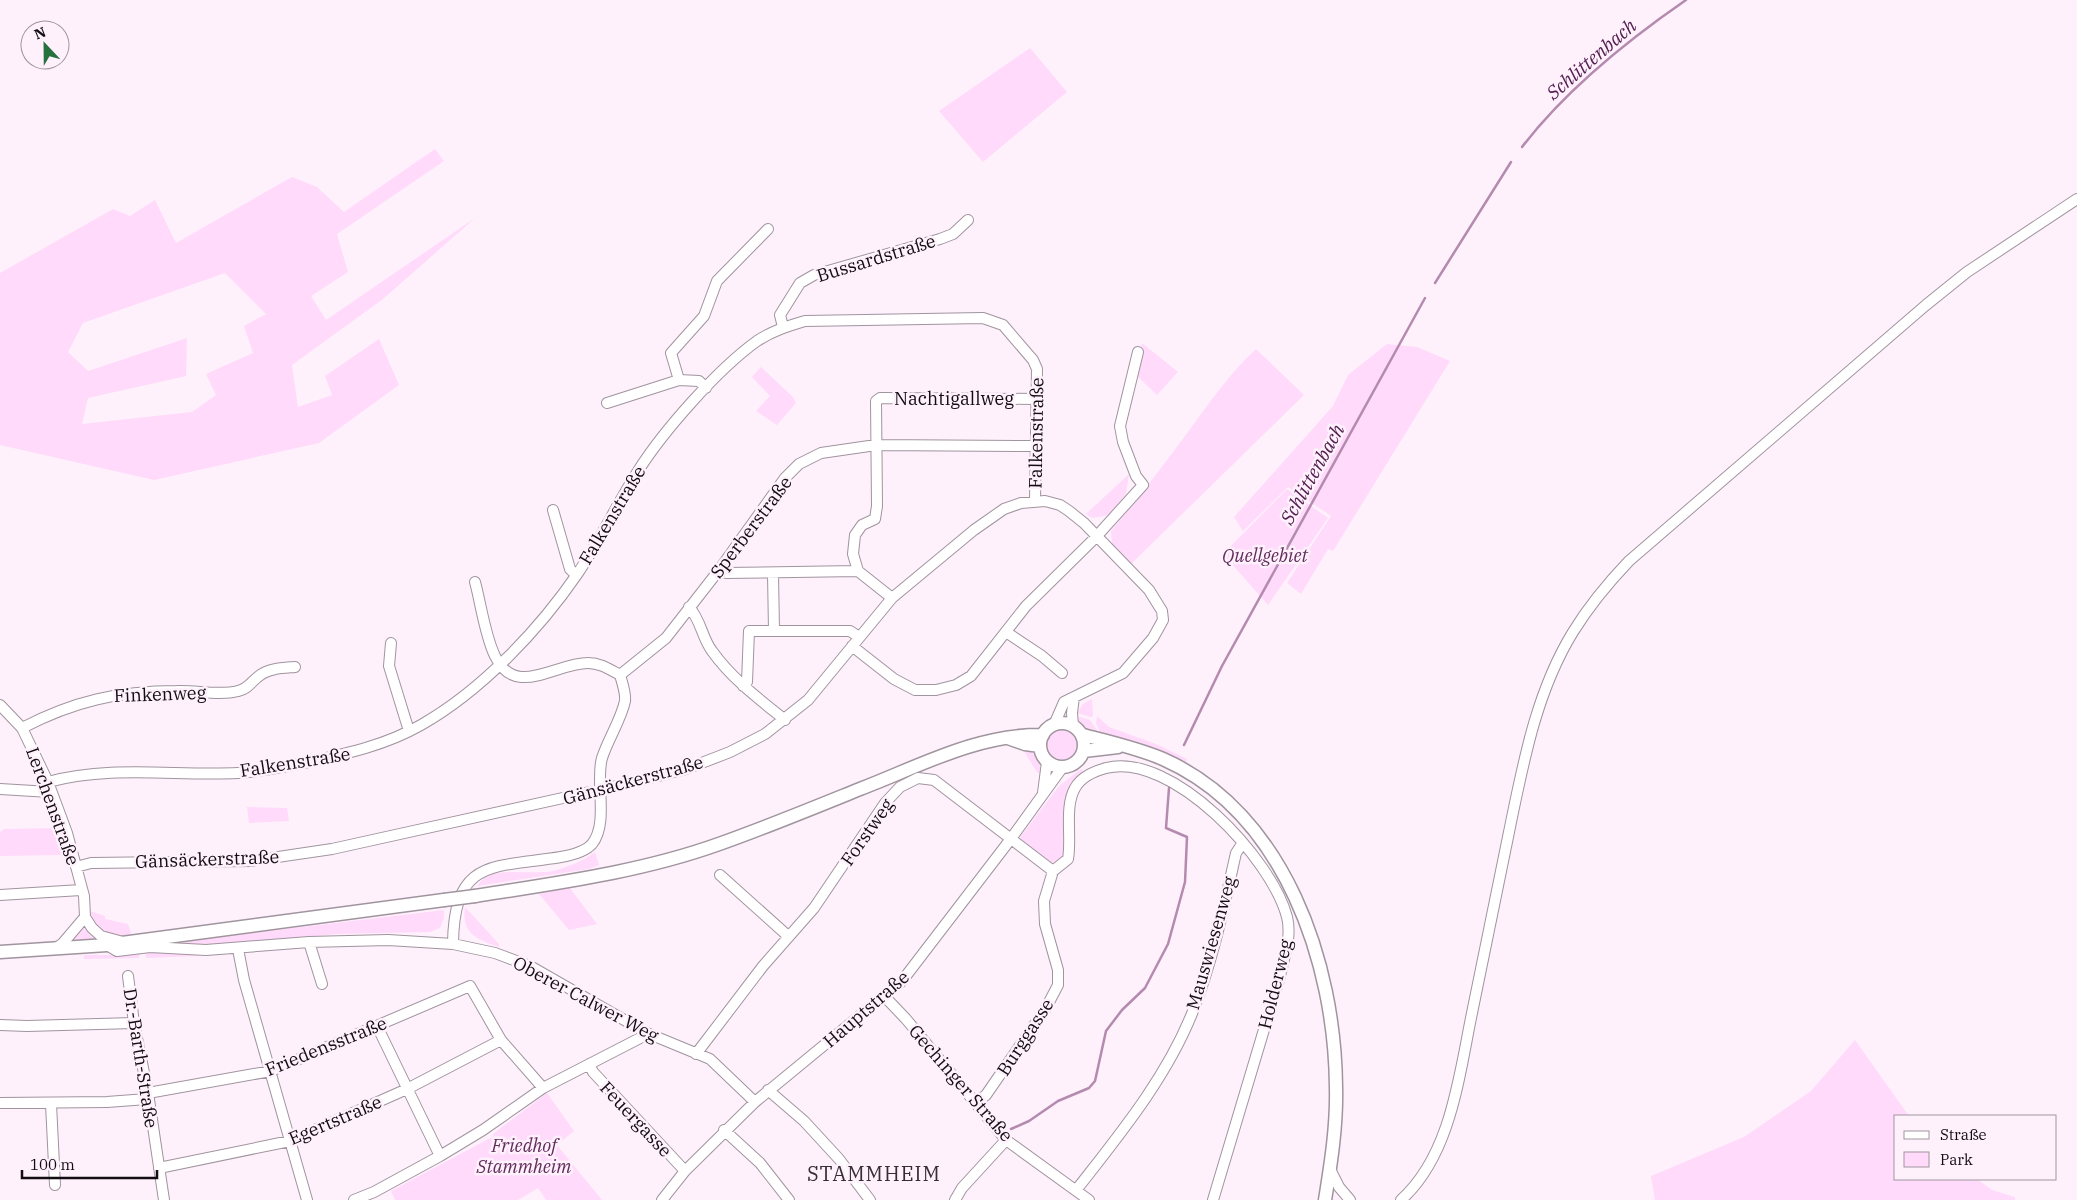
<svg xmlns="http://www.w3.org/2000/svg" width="2077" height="1200" font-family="'IBM Plex Serif',serif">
  <rect width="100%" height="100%" fill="#fef1fc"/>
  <!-- green -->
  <path fill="#ffdafa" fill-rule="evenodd" d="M1030 48 1067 92 983 162 939 111Z
    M435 149 444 161 337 234 348 272 311 296 326 320 475 218 383 299 292 365 298 407 332 395 325 376 379 339 399 385 319 443 154 480 0 445V273L113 209 130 216 155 200 176 243 292 177 317 187 344 212ZM225 273 266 314 244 326 253 353 206 374 216 395 192 412 82 424 88 398 186 376 187 338 88 371 68 352 83 323Z
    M1142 343 1178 372 1157 395 1137 376Z
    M1387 344 1417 347 1450 361 1333 551 1328 549 1301 594 1287 583 1331 516 1288 487 1243 531 1234 517 1333 406 1348 375Z
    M1256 349 1304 395 1132 563H1127L1112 545 1111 531C1138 498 1163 466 1188 432 1209 403 1230 373 1256 349Z
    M761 367 793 397 796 403 777 425 756 411 770 396 752 377Z
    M1129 474 1126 494 1109 515 1092 518 1086 514Z
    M1287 489 1328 518 1268 605 1223 554Z
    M1092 699 1093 716 1091 717 1077 713 1083 704Z
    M1097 716 1109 727 1156 744 1187 759 1185 765C1155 750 1135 741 1102 737L1096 723Z
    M1080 717 1090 720 1099 733H1088L1079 725 1077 718Z
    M1045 746a17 17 0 1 1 34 0a17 17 0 1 1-34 0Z
    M1028 748 1039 760 1041 774 1037 772 1025 753Z
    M1081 769 1083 770 1077 779 1065 855 1052 863 1020 842 1021 836 1059 786Z
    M247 807 287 808 289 821 249 823Z
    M58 828 64 855 0 856V832L4 829Z
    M595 852 599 865 589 869 477 886C480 883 484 877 488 876 505 868 534 875 553 871 568 867 583 861 595 852Z
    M570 888 597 924 569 930 539 894Z
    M465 907 499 944V947C477 939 461 934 465 907Z
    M444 910V918L440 928 430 932 338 934 236 944 185 945V941Z
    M90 911 105 916V919L128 924 132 936C112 936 94 934 90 911Z
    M84 923 100 939 69 944Z
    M140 952 139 958 84 959V955H117Z
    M146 952 198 954V956L146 958Z
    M1855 1040 1909 1116H1896V1179H1977L1992 1190 2015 1197V1200H1655L1651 1176 1744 1137 1811 1091Z
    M547 1093 574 1131 557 1145 602 1200H546L538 1188 518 1200H395L391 1191 492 1137 494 1133Z"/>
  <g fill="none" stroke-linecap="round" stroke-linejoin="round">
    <!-- stream -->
    <path stroke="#b58aaf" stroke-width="2.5" d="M1522 147C1565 91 1628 40 1686 0
      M1435 283 1511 162
      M1184 745 1222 666 1425 298
      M1011 1129 1029 1121 1058 1101 1089 1088 1095 1081 1106 1031 1122 1010 1145 988 1168 944 1185 882 1187 837 1166 828 1169 788"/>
    <defs>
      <path id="minor" d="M783 327 780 315 800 283 814 275 940 239 953 234 968 220
        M679 380 671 353 704 316 717 281 768 229
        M607 403 679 380 699 381 706 388
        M553 510 570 569 576 575
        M719 570 726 573 858 571
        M773 574 774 631
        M892 598 858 571 853 554 855 535 862 525 875 519 877 506 876 401 880 398 1037 399
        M689 607C701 620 702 638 712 651 732 679 759 699 785 720
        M1006 632 1042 656 1062 673
        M391 643 389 666 409 731
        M852 646 894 679 915 690H936L956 685 971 676 1026 606 1096 537 1143 485 1136 476 1123 442 1120 426 1138 352
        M620 675 666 638 719 570 785 478 799 464 821 453 876 445 1035 446
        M743 686 747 682 749 631H850L859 637
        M0 705 22 728 48 782 67 833 84 896 85 917 92 928 101 936 123 942
        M1073 726 1072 713 1074 697
        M22 728C74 701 118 691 177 691 196 690 219 696 238 691 248 689 251 682 259 676 269 668 283 668 295 667
        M48 782C111 765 174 776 238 773 260 772 282 767 304 763 345 754 384 746 421 725 481 691 539 630 578 573 600 540 617 504 638 471 664 430 718 369 757 341 772 331 788 326 805 321L983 318 1003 325 1033 360 1037 369 1035 501
        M0 789 50 792
        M1043 793 1047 762
        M76 867 91 863 251 861 332 849 626 784 686 769 730 752 765 734 808 700 892 598 974 530 1004 509 1021 503 1045 501 1060 505 1069 511 1084 523 1149 590 1162 611 1163 620 1153 638 1123 673 1064 702 1054 725
        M1053 871 1068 859C1072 838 1064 807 1075 788 1081 777 1095 771 1106 768 1172 751 1272 859 1287 917 1292 937 1284 957 1280 976L1213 1200
        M720 875 788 936
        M0 895 81 890
        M309 942 322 984
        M453 944C454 857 494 868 561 857 572 855 585 852 592 844 609 823 595 782 602 758 608 739 621 720 625 701 626 693 622 682 620 675 609 669 600 663 588 663 555 663 515 699 495 656 485 636 481 604 475 582
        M107 945 117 951 150 947 206 950 309 942 388 940 453 944 495 953 530 966 647 1033 710 1059 755 1102
        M55 949 63 943 85 917
        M238 949 244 980 307 1200
        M128 976 134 1023 148 1093 164 1200
        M885 997 906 1019 1006 1140 1089 1200
        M0 1025 27 1026 134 1023
        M377 1026 440 1156
        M696 1054 763 966 814 908 885 803 900 787 918 778 934 780 1053 871
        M589 1064 593 1072 685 1171
        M768 1090 804 1121 839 1159 870 1200
        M148 1093 271 1071 470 986 501 1040 543 1088
        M0 1103 107 1102 147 1099
        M976 1103 986 1095 1046 1008 1058 985V970L1045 924 1044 901 1053 871
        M51 1104 55 1185
        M724 1130 760 1163 789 1200
        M159 1168 290 1141 407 1089 501 1040
        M1330 1169 1339 1187 1350 1200
        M1077 1189C1120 1134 1167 1077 1193 1011 1213 960 1224 906 1236 853L1242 844
        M354 1200 374 1192 440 1156 483 1130 543 1088 644 1036 647 1033
        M662 1200 685 1171 755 1102 902 981 1010 840 1062 768
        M955 1200 962 1188 1006 1140
        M1401 1200C1451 1155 1459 1076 1472 1013 1484 953 1497 892 1509 832 1523 764 1536 692 1573 632 1589 606 1608 583 1629 561L1926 305 1967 272 2077 199"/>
      <path id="major" d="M1040 745a22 22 0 1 1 44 0a22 22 0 1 1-44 0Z
        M1083 735C1110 742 1137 748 1163 759 1285 813 1335 963 1336 1087 1337 1125 1331 1163 1325 1200
        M1008 738 1025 744 1040 746
        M1084 751 1118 747
        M475 896C557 883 641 872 719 844 767 827 813 808 860 789 920 766 977 734 1043 735
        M0 952 107 945 444 900"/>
    </defs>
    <!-- minor casing -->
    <use href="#minor" stroke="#a0949e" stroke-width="12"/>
    <!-- major casing -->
    <use href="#major" stroke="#a0949e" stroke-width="15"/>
    <!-- minor -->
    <use href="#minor" stroke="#fff" stroke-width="10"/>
    <!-- major -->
    <use href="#major" stroke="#fff" stroke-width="12"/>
    <defs>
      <path id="major-bridge" d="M444 900 475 896"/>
    </defs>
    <!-- major-bridge casing -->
    <use href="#major-bridge" stroke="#a0949e" stroke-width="15" stroke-linecap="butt"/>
    <!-- major-bridge -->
    <use href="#major-bridge" stroke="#fff" stroke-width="12"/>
  </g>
  <g text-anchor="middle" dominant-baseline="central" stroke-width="5" stroke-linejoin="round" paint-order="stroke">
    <!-- street labels -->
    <g font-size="18" fill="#110d10" stroke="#fef1fc">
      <text transform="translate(876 258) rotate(-17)">Bussardstraße</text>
      <text x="954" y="398">Nachtigallweg</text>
      <text transform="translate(1036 433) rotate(-89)">Falkenstraße</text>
      <text transform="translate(612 515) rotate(-59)">Falkenstraße</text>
      <text transform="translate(751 527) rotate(-53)">Sperberstraße</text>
      <text transform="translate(160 694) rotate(-2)">Finkenweg</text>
      <text transform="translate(295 762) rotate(-9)">Falkenstraße</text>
      <text transform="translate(633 780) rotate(-15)">Gänsäckerstraße</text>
      <text transform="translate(53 806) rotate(70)">Lerchenstraße</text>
      <text transform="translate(867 832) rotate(-55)">Forstweg</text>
      <text transform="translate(207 859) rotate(-2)">Gänsäckerstraße</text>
      <text transform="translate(1211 943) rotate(-74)">Mauswiesenweg</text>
      <text transform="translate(1275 984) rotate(-76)">Holderweg</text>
      <text transform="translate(586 999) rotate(28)">Oberer Calwer Weg</text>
      <text transform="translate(866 1009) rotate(-41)">Hauptstraße</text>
      <text transform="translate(1025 1037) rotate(-57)">Burggasse</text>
      <text transform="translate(326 1046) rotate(-22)">Friedensstraße</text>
      <text transform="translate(141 1058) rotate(81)">Dr.-Barth-Straße</text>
      <text transform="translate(961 1083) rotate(49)">Gechinger Straße</text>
      <text transform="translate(636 1119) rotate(47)">Feuergasse</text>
      <text transform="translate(335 1120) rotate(-23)">Egertstraße</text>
    </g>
    <!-- park labels -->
    <g font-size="18" font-style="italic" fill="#622c5d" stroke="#fef1fc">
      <text x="1265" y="555">Quellgebiet</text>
      <text x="524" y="1145">Friedhof<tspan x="524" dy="21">Stammheim</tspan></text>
    </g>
    <!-- water labels -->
    <g font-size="19" font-style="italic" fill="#552051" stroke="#fef1fc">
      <text transform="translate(1591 59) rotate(-41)">Schlittenbach</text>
      <text transform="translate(1312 474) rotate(-61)">Schlittenbach</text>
    </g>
    <!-- quarter labels -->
    <g font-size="20" letter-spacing="1" fill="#362d35" stroke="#fef1fc">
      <text x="874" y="1173">STAMMHEIM</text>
    </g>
  </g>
  <!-- legend -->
  <rect x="1894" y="1115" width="162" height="65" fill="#fef1fc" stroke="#9f969e"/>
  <rect x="1904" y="1131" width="25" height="8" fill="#ffffff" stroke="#9f969e"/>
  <text x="1940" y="1140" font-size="15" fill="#110d10">Straße</text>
  <rect x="1904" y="1152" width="25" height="15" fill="#ffdafa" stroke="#9f969e"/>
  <text x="1940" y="1165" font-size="15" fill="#110d10">Park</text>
  <!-- north arrow -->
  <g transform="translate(45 45) rotate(338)"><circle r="24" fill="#fef1fc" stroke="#9f969e"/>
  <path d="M0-4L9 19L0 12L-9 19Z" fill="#27713e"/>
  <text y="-8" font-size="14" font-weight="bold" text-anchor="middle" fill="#110d10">N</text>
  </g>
  <!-- scale -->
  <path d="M22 1170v8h135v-8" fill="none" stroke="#110d10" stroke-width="2.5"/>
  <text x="30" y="1170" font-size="15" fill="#110d10" stroke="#fef1fc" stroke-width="4" paint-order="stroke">100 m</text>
</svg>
